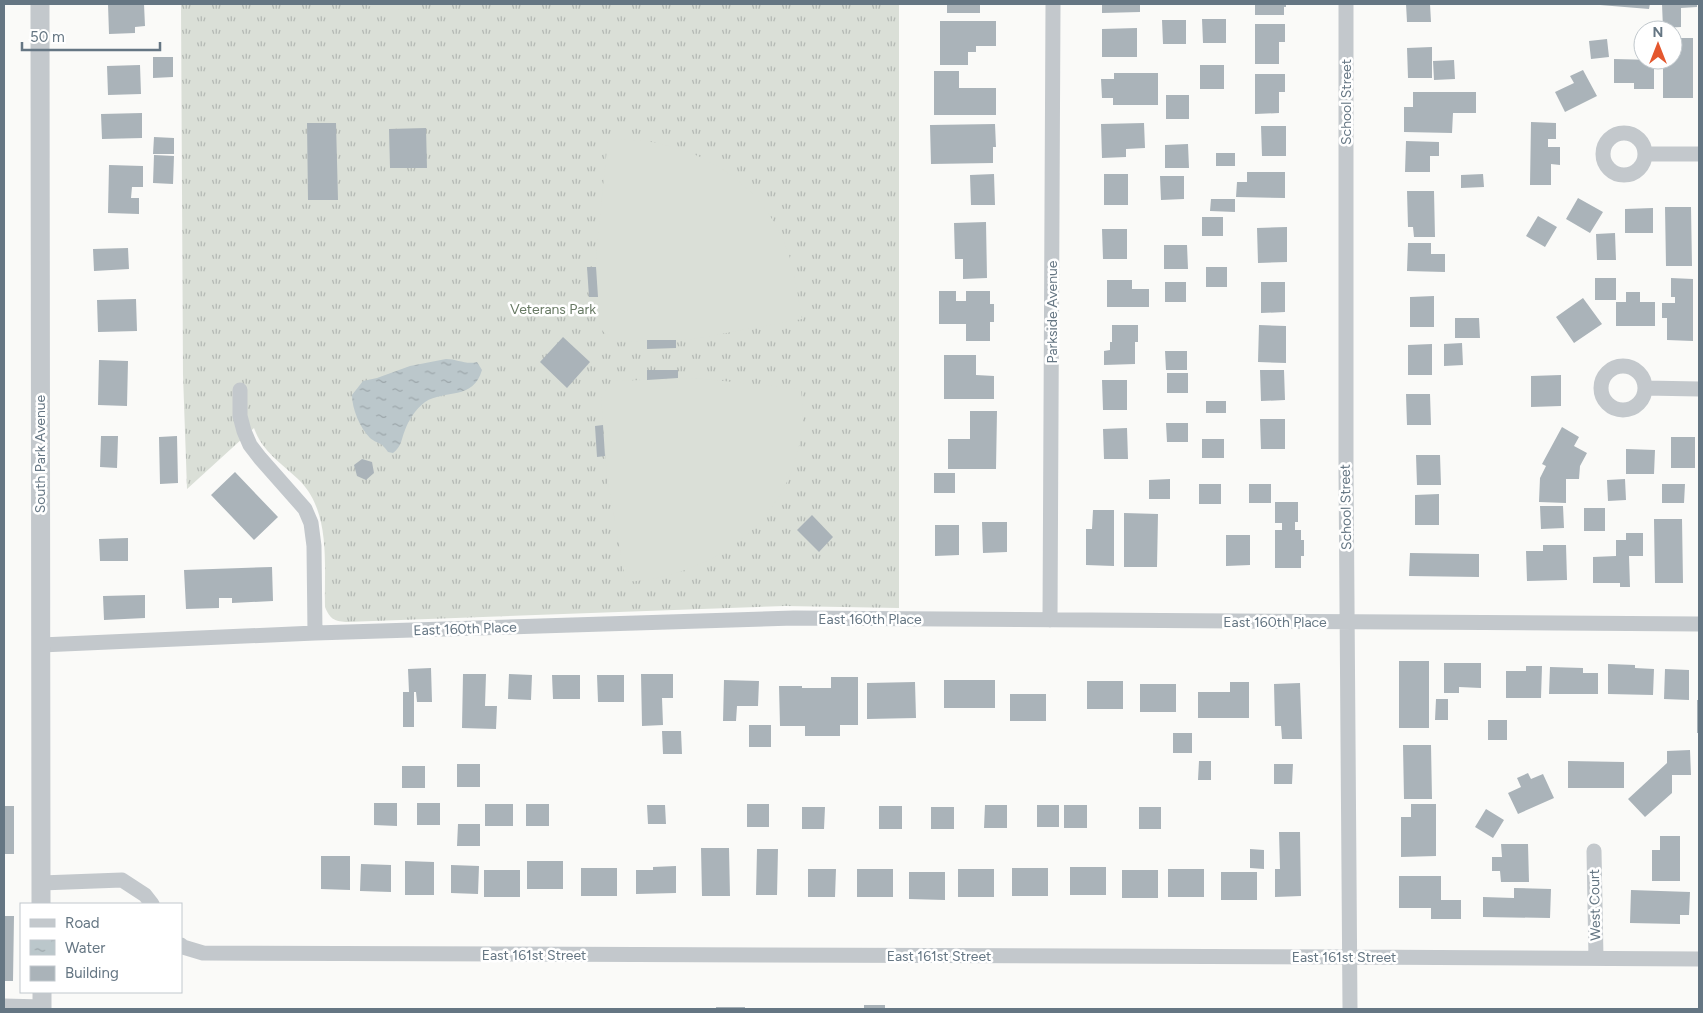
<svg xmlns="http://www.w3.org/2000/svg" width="1703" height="1013" font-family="Figtree,sans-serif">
  <defs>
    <pattern id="grass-tufts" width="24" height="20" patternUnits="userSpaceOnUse" patternTransform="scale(1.25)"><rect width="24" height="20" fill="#dadfd7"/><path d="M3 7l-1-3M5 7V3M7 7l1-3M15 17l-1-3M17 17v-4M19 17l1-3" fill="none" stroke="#b4b9b4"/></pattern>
    <pattern id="water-ripples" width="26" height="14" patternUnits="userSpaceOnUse" patternTransform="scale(1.25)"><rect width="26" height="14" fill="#bbc7cb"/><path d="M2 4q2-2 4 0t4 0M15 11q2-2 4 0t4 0" fill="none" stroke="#9ca6aa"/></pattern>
  </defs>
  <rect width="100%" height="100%" fill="#fafaf8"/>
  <!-- grass -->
  <path fill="url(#grass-tufts)" d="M181 4H899V608L785 606 346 622C334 621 330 619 325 607 324 566 331 514 301 482 284 465 262 452 254 428L187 489 183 375Z"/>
  <!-- pitch -->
  <path fill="#dadfd7" d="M367 4H420L419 12 367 6Z
    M608 139C627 140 647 140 665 145 721 158 771 198 789 255 795 275 798 297 802 319L694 339 613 342 600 328 596 254Z
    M695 378 801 389C814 499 731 575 626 582L607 478 601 395 614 381Z"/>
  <!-- water -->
  <path fill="url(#water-ripples)" d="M446 359C457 359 466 365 477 362L482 370C473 401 445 389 425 402 416 409 409 419 405 430 401 440 402 446 393 453L388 452C381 441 377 444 370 438 360 428 352 409 352 395L363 381 377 378 410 366Z"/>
  <!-- building -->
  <path fill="#aab3b9" d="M108 4H144L145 26 135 27V33L109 34Z
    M947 4H980V13H947Z
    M1102 4H1140V12L1102 13Z
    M1255 4H1286V7H1284V15H1255Z
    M1406 4H1430L1431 22H1407Z
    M1600 4H1650L1649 9 1600 5Z
    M1662 4H1697V7L1681 8V27L1663 28Z
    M1202 19H1226V43H1203Z
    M1162 20H1186V44H1163Z
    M940 21H996V46H976V52H968V65H940Z
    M1255 24H1285V42H1279V64H1255Z
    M1137 28V57H1102V29Z
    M1673 38H1693V98H1663V60H1673Z
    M1607 39 1609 57 1591 59 1589 41Z
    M1432 47V78H1408L1407 48Z
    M153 57H173V77L153 78Z
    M1614 59 1654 60V89H1634V83H1614Z
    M1454 60 1455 79 1434 80 1433 61Z
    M140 65 141 94 108 95 107 66Z
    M1200 65H1224V89H1200Z
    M1583 70 1597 96 1565 112 1555 92 1574 83 1570 76Z
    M934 71H959V88H996V115H934Z
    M1114 73H1158V105H1113V98H1102L1101 79H1114Z
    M1255 74H1285V92H1279V113L1255 114Z
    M1413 92H1476V113H1453L1452 133 1404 132V107H1413Z
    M1166 95H1189V119H1166Z
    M142 113V138L102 139 101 114Z
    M1531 122 1556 123V139H1548V147H1560V165L1551 164V185H1530Z
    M307 123H336L338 200H308Z
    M1144 123 1145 148 1126 149V157L1102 158 1101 124Z
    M995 124 996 147H993V163L931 164 930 125Z
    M1261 126H1286V156H1262Z
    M426 128 427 168H390L389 129Z
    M154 137 174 138V154H153Z
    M1406 141 1439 142V156H1430V172H1405Z
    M1188 144 1189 168H1165V145Z
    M1216 153H1235V166H1216Z
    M154 155 174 156 173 184 153 183Z
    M109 165 143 166V187H132L131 198H139V214L108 213Z
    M1247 172H1285V198L1236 197 1237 182H1247Z
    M994 174 995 205H971L970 175Z
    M1104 174H1128V205H1104Z
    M1483 174 1484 187 1461 188V175Z
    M1160 176H1184V199L1161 200Z
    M1407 191H1434L1435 237H1414L1413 227H1408Z
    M1578 198 1603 212 1590 233 1566 219Z
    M1211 199H1235V212L1210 211Z
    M1665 207H1691L1692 266H1666Z
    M1653 208V233H1625V209Z
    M1538 216 1557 227 1545 247 1526 236Z
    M1202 217H1223V236H1202Z
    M986 222 987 278 963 279V259H955L954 223Z
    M1287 227V262L1258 263 1257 228Z
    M1102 229H1127V259H1103Z
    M1615 233 1616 260H1597L1596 234Z
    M1408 243H1431V254H1445V272L1407 271Z
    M1164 245H1187L1188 269H1164Z
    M128 248 129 269 94 271 93 249Z
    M587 267H596L598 297H589Z
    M1206 267H1227V287H1206Z
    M1595 278H1616V300H1595Z
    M1671 278 1693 279V341L1667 340V318H1662V303H1675V297H1671Z
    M1107 280H1132V289H1149V307H1107Z
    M1165 282H1186V302H1165Z
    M1261 282H1285V312L1261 313Z
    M939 291H956V301H966V291H990V304H994V322H990V341H966V324H939Z
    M1626 292H1640V302H1655V326H1616V302H1626Z
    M1434 296V327H1410V297Z
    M1583 298 1602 324 1574 343 1556 317Z
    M136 299 137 331 98 332 97 300Z
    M1455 318H1479L1480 338H1455Z
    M1112 325H1138V342H1135V364L1104 365V351L1110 350V342H1112Z
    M1259 325 1286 326V363L1258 362Z
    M563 337 590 362 567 388 540 362Z
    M647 340H676V348L647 349Z
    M1462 343 1463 365 1444 366V344Z
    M1432 344V375H1408V345Z
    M1165 351H1187V370H1166Z
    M944 355H976V375L994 376V399H944Z
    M99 360 128 361 127 406 98 405Z
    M647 370H678V378L647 380Z
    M1260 370H1284L1285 400 1261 401Z
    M1167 373H1188V393H1167Z
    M1561 375V406L1531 407V376Z
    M1102 380H1127V410H1103Z
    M1406 394H1430L1431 425H1407Z
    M1206 401H1226V413H1206Z
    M970 411H997L996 469H948V439H970Z
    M1260 419H1285V449H1261Z
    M1166 423H1188V442H1167Z
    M603 425 605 456 597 457 595 426Z
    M1562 427 1579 437 1574 446 1587 453 1580 466 1579 479H1566V503L1539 502 1540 478 1546 466 1542 464Z
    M1127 428 1128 459H1104L1103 429Z
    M101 436H118L117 468 100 467Z
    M177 436 178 483 160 484 159 437Z
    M1671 437H1695V468H1671Z
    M1202 439H1224V458H1202Z
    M1626 449 1655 450 1654 474H1626Z
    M1416 455H1440L1441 485H1417Z
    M362 459 372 462 374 473 366 480 357 476 354 465Z
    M235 472 278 517 254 540 211 495Z
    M934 473H955V493H934Z
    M1170 479V499H1149V480Z
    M1625 479 1626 500 1608 501 1607 480Z
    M1199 484H1221V504H1199Z
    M1249 484H1271V503H1249Z
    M1662 484H1685L1684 503H1662Z
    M1439 494V525H1415V495Z
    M1275 502H1298V522H1295V530H1301V540H1304V556H1301V568H1275V530H1282V523H1275Z
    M1540 506H1563L1564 528 1541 529Z
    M1584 508H1605V531H1584Z
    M1093 510H1114V566L1086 565V529H1092Z
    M1124 513 1158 514 1157 567H1124Z
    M812 515 833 537 819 552 797 530Z
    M1654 519H1682L1683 583H1655Z
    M982 522H1007V552L983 553Z
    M935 525H959V555L935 556Z
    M1626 533H1643V556H1629L1630 587H1620V583H1593V557L1616 556V540H1626Z
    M1226 535H1250V565L1226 566Z
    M128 538V561H100L99 539Z
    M1543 545H1566L1567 580 1527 581 1526 551H1543Z
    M1410 553 1479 554V577L1409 576Z
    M272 567 273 601 232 603V598H219V608L186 609 184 570Z
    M145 595V618L104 620 103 596Z
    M1399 661H1429V728H1399Z
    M1444 663H1481V688L1459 687V693H1444Z
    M1608 664 1635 665V668L1654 669 1653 695 1608 694Z
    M1526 666H1542L1541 698H1506V671H1526Z
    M1550 667 1583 668V673H1598V694H1549Z
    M431 668 432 702H417L416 692H414V727H403V692H409L408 669Z
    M1665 669 1689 670V700L1664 699Z
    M463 674H486L485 706H497L496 729 462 728Z
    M509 674 532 675 531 700 508 699Z
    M641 674H673V698H662L663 725 642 726Z
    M552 675H580V699H553Z
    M597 675H624V702H598Z
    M831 677H858V725H840V736H805V726H780L779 686H802V688H831Z
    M724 680 759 681 758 706H737L736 721H723Z
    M944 680H995V708H944Z
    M1087 681H1123V709H1087Z
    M915 682 916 718 867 719V683Z
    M1230 682H1249V718H1198V692H1230Z
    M1300 683 1302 739H1282L1281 726H1275L1274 684Z
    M1140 684H1176V712H1140Z
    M1010 694H1046V721H1010Z
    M1436 699H1448V720H1435Z
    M1697 700H1699V733H1697Z
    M1488 720H1507V740H1488Z
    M749 725H771V747H749Z
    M662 731H681L682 754H663Z
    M1173 733H1192V753H1173Z
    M1403 745H1431L1432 799H1404Z
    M1690 750 1691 775H1672V793L1645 817 1628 799 1667 763V751Z
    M1199 761H1211V780H1198Z
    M1568 761 1624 762V788H1568Z
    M457 764H480V787H457Z
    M1274 764H1293L1292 784H1274Z
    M402 766H425V788H402Z
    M1528 773 1531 779 1543 774 1554 798 1518 814 1508 793 1521 787 1517 778Z
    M374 803H397V826L374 825Z
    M417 803H440V825H417Z
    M485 804H513V826H485Z
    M526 804H549V826H526Z
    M747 804H769V827H747Z
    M1411 804H1436V856L1401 857V817H1411Z
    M647 805H665L666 824H648Z
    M985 805H1007V828H984Z
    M1037 805H1059V827H1037Z
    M1064 805H1087V828H1064Z
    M4 806H14V854H4Z
    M879 806H902V829H879Z
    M802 807H825L824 829H802Z
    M931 807H954V829H931Z
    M1139 807H1161V829H1139Z
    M1486 809 1504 820 1493 838 1475 827Z
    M458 824H480V846H457Z
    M1279 832H1300L1301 896 1275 897V869H1280Z
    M1660 836H1680V881H1652V850H1660Z
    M1501 844H1528L1529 882H1501L1500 871H1492V857H1502Z
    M701 848H729L730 896H702Z
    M757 849H778L777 895H756Z
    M1250 849 1264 850V869L1250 868Z
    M321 856H350V890L321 889Z
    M405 861 434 862V895H405Z
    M527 861H563V889H527Z
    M361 864 391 865V892L360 891Z
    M451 865 479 866 478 894 451 893Z
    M676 866V893L636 894V870H653V867Z
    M1070 867H1106V895H1070Z
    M581 868H617V896H581Z
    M1012 868H1048V896H1012Z
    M808 869H836L835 897H808Z
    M857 869H893V897H857Z
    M958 869H994V897H958Z
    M1168 869H1204V897H1168Z
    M484 870H520V897H484Z
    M1122 870H1158V898H1122Z
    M909 872H945V900L909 899Z
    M1221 872H1257V900H1221Z
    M1399 876H1441V900H1461V919H1431V908H1399Z
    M1514 888 1551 889 1550 918 1483 917V897L1514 898Z
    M1631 890 1690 892 1689 915H1680V924L1630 923Z
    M4 916H14L13 981H4Z
    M864 1005H885V1009H864Z
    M716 1007H745V1009H716Z"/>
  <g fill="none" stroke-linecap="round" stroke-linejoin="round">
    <!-- minor -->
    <path stroke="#c3c8cc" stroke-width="15" d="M1346 4V468L1350 1009
      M1603 154a21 21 0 1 1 42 0a21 21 0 1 1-42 0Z
      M1646 154H1699
      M1601 388a22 22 0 1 1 44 0a22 22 0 1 1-44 0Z
      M1645 388 1699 389
      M240 390V416L244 431 250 445 260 458 305 509 311 523 314 546 315 633
      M1050 620 1053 4
      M41 645 315 633 794 618 1699 624
      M1594 851 1596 958
      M41 883 122 880 145 895 152 904
      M181 945 183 947 203 953 1350 957 1699 959
      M4 1006 42 1007"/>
    <!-- tertiary -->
    <path stroke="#c3c8cc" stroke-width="19" d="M40 4 41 904
      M42 992V1009"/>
  </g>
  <g text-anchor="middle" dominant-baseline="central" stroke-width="5" stroke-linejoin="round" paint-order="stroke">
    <!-- street labels -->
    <g font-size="14" fill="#657683" stroke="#fff">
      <text transform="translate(1346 102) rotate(-90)">School Street</text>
      <text transform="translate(1052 312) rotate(-90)">Parkside Avenue</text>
      <text transform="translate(40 454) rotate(-90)">South Park Avenue</text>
      <text transform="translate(1346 507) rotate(-91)">School Street</text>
      <text x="870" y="619">East 160th Place</text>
      <text x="1275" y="622">East 160th Place</text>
      <text transform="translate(465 629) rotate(-2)">East 160th Place</text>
      <text transform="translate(1595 905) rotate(-91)">West Court</text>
      <text x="534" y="955">East 161st Street</text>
      <text x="939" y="956">East 161st Street</text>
      <text x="1344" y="957">East 161st Street</text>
    </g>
    <!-- park labels -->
    <g font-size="14" fill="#687a64" stroke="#fff">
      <text x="553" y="309">Veterans Park</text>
    </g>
  </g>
  <!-- border -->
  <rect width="1703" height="1013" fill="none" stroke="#657683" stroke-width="10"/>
  <!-- legend -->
  <rect x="20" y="903" width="162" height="90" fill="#ffffff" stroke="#c1c8cd"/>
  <rect x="30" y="919" width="25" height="8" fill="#c3c8cc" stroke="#c1c8cd"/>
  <text x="65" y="928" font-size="15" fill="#657683">Road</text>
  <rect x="30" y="940" width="25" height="15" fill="url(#water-ripples)" stroke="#c1c8cd"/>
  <text x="65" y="953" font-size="15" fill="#657683">Water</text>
  <rect x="30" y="966" width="25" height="15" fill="#aab3b9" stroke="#c1c8cd"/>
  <text x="65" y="978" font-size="15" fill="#657683">Building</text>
  <!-- north arrow -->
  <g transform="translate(1658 45)"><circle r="24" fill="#ffffff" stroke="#c1c8cd"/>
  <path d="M0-4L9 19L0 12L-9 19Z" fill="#e4572e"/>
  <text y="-8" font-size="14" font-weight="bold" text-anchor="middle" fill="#657683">N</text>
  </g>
  <!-- scale -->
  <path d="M22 42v8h138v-8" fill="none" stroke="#657683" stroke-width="2.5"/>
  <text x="30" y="42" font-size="15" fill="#657683" stroke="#ffffff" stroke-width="4" paint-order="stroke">50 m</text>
</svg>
